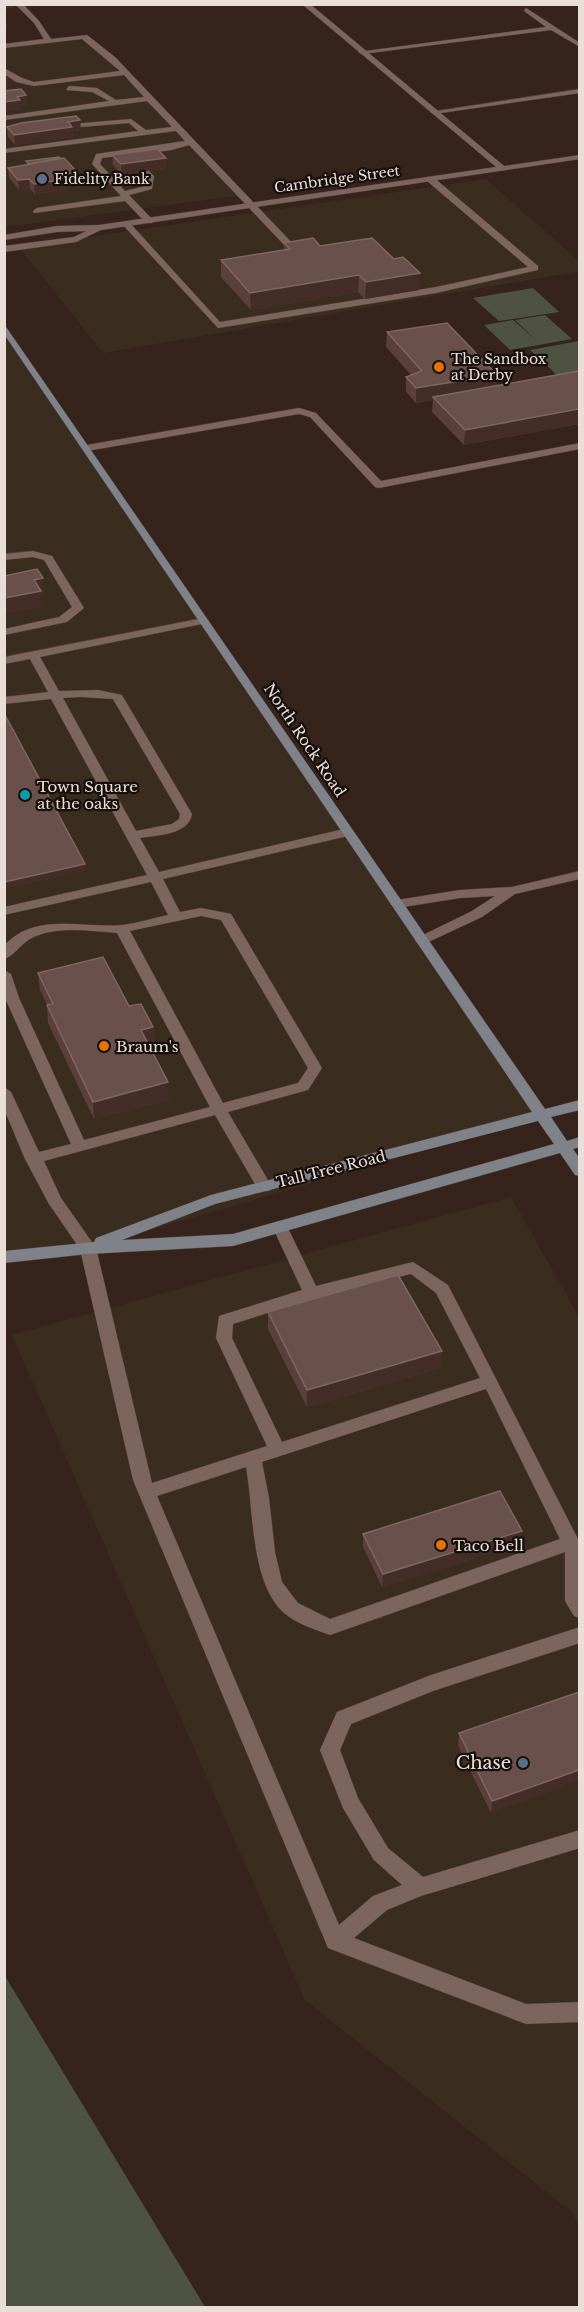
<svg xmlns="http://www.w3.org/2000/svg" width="584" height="2312" font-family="'Libre Baskerville',serif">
  <rect width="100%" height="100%" fill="#36231c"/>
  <!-- commercial -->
  <path fill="#3a2d1f" d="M84 37 243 195 5 227V47Z
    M486 179 579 261 580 271 103 353 19 247Z
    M4 327 542 1116 88 1248 5 1257Z
    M511 1197 579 1317V2229L574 2214 305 2000 12 1335Z"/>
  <!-- green -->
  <path fill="#4d5340" d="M533 288 559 312 499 321 473 298Z
    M545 315 572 339 510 350 484 325 513 320 536 340 515 320Z
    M579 341V372L558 376 530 350Z
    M5 1976 205 2307H5Z"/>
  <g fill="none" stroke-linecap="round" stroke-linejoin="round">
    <defs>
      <path id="lane" d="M15 4H23L39 21 51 39 87 35 115 57 296 247V251H290L189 145 172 150 132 155 154 176 152 189 129 195 152 219V223H146L125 201 34 213 33 211 37 208 121 196 92 164 96 154 185 141 176 131 4 153V149L138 131 129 123 57 129 60 125 131 119 146 130 172 127 147 101 4 120V116L109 101 92 92 66 90 69 86 97 88 116 100 144 97 124 75 34 86 16 82 4 74V68L22 78 34 82 120 71 82 39 4 48V44L44 39 34 23ZM129 155 128 159 146 176 145 186 125 191 100 164 102 158Z
        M526 8 580 43V47L551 30 362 54 358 52 546 27 524 11Z
        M580 89V93L434 114 430 112Z
        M427 177H433L538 266V270L436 293 218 328 122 224 129 222 220 322 436 287 528 267 427 181Z
        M299 408 316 413 381 481 580 443V449L379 488 375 487 310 417 299 414 87 451 82 448 87 445Z
        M33 551 52 556 84 608 67 622 4 635V629L59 617 72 607 44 560 33 557 4 560V554Z
        M203 618 207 619V623L40 657 59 691 98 690 122 695 192 814C189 835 157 835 140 838L159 872 348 828 354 832 348 836 163 879 180 912 201 908 231 914 322 1068 308 1090 228 1112 272 1187 269 1191H259L215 1115 44 1161 61 1198 96 1248 152 1483 267 1446 216 1338 219 1316 302 1290 272 1226 275 1222H285L316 1286 413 1262 448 1285 580 1543V1618L574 1616 565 1601V1552L330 1635C314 1629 297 1624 284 1613 250 1582 254 1510 246 1467L157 1496 339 1925 373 1896 402 1885 374 1860 343 1808 320 1750 337 1712 431 1675 580 1627V1643L433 1691 351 1724 340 1750 358 1798 388 1848 423 1877 580 1830V1848L421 1896 387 1910 354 1938 526 2004 580 2002V2022L526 2024 328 1948 133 1480 80 1249 49 1204 25 1159 4 1109V1087L11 1092 39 1152 71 1144 5 998 4 970 11 974 19 998 84 1140 210 1107 117 933C90 931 55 925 30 939 21 944 14 956 4 959V946C35 911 84 929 123 925 138 923 153 918 168 915L151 882 4 915V907L147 875 51 699 4 704V697L48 692 30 659 4 664V657ZM81 697 113 699 180 814 179 819 172 824 136 831 63 698ZM201 916 221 920 308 1068 298 1083 223 1103 130 931ZM411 1274 436 1293 480 1378 282 1442 232 1338 233 1324 312 1299ZM486 1389 560 1539 330 1619 298 1603 282 1582 275 1552 269 1498 262 1462Z
        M580 871V879L515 894 482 917 422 945 415 941 417 938 472 911 495 896 460 898 397 908 390 904 397 900 460 890 512 887Z"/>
      <path id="street" d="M302 4H310L504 166 580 155V159L101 230 76 242 4 252V246L74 237 86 231 57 232 4 240V235L57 226 99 225 496 167Z"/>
      <path id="secondary" d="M4 324 545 1109 580 1100V1110L551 1117 567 1141 580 1137V1147L573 1149 580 1159V1176L575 1175 560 1153 233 1246 88 1254 4 1263V1251L94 1242 96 1238 211 1195 532 1112 4 334ZM538 1121 554 1144 233 1234 122 1240 215 1204Z"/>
    </defs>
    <!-- lane casing -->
    <use href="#lane" stroke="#4e3e38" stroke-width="1"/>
    <!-- street casing -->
    <use href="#street" stroke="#4e3e38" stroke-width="1"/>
    <!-- secondary casing -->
    <use href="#secondary" stroke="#4e3e38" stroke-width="1"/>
    <!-- lane -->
    <use href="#lane" fill="#7b655c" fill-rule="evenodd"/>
    <!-- street -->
    <use href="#street" fill="#7b655c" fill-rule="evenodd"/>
    <!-- secondary -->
    <use href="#secondary" fill="#808289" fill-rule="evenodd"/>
  </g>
  <!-- wall -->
  <path fill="#5a3f3a" d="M7 127 81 130 72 131 73 137 15 145 8 137Z
    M112 155 166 158V168L122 175 113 165Z
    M26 161 78 182 69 184 70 189 35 194 30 189 19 190 9 178 8 168 27 164Z
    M284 243 419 290 365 299 358 292 251 310 221 277V260L284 250Z
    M387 332 497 375 496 386 579 371V424L464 445 432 412 433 400 416 403 406 392V377L411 375 386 347Z
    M38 973 129 1006 153 1027 154 1044 149 1046 169 1100 94 1119 48 1023 47 1005 40 990Z
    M268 1312 442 1351 441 1368 307 1407 268 1329Z
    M363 1534 520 1544 382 1587 363 1547Z
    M579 1692 491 1813 458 1746 459 1733Z"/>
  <!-- shaded-wall -->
  <path fill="#452d27" d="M4 4H13V8L4 9Z
    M4 23H7V28H4Z
    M4 78H8V87L4 88Z
    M26 95 27 105 20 106V110L4 112V102L17 97Z
    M80 120 81 130 72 131 73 137 15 145 14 135 68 122Z
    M166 158V168L122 175 121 164Z
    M77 172 78 182 69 184 70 189 35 194 34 184 65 174Z
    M29 179 30 189 19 190 18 180Z
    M420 273 419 290 365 299 366 282Z
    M359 275 358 292 251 310 250 293Z
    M497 375 496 390 433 397V400L416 403V388Z
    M579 409V424L464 445 465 430Z
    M43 578 44 594 41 595 42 607 4 614V598L34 580Z
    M85 864V871L4 889V882Z
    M153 1027 154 1044 142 1047 141 1030Z
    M168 1082 169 1100 94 1119 93 1102Z
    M442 1351 441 1368 307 1407V1390Z
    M522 1531 520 1544 382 1587 383 1574Z
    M579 1770V1781L491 1813 492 1801Z"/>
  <!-- building -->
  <path fill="#69504b" stroke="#7e6661" stroke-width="1.5" d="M21 89 26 95 17 97 20 100 4 102V91Z
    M76 116 80 120 68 122 72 127 14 135 7 127 21 123Z
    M157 149 166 158 121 164 112 155Z
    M59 157 60 158 29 164 26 161Z
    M64 158 77 172 65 174 69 179 34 184 29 179 18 180 8 168Z
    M313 238 320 246 372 238 394 259 403 257 420 273 366 282 359 275 250 293 221 260 290 249 284 243Z
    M447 323 497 375 416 388 406 377 422 371 387 332Z
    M579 371V409L465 430 433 397Z
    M37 569 43 578 34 580 41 591 4 598V576Z
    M4 713 85 864 4 882Z
    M103 957 129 1006 141 1004 153 1027 141 1030 168 1082 93 1102 47 1005 53 1004 38 973Z
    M398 1275 442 1351 307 1390 268 1312Z
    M500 1491 522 1531 383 1574 363 1534Z
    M579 1692V1770L492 1801 459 1733Z"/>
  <!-- markers -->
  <g fill="#5c6f8a" stroke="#170f0c" stroke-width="2">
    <circle cx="42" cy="179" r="6"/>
    <circle cx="523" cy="1763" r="6"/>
  </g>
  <g fill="#e8710a" stroke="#170f0c" stroke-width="2">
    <circle cx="439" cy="367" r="6"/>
    <circle cx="104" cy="1046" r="6"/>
    <circle cx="441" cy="1545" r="6"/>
  </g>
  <circle fill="#0f9aa8" stroke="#170f0c" stroke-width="2" cx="25" cy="795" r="6"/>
  <g text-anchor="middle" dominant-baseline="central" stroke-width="4.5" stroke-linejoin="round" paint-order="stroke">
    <!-- far-poi labels -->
    <g font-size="14" fill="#eaded8" stroke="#170f0c" text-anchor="start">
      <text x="54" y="179">Fidelity Bank</text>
      <text x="451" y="359">The Sandbox<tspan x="451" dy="16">at Derby</tspan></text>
    </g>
    <!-- far-street labels -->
    <g font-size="14" fill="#eaded8" stroke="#170f0c">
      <text transform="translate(337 179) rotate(-8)">Cambridge Street</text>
    </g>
    <!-- street labels -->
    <g font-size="15" fill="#eaded8" stroke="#170f0c">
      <text transform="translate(305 740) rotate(56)">North Rock Road</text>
      <text transform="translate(331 1169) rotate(-14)">Tall Tree Road</text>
    </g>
    <!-- poi labels -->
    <g font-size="15" fill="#eaded8" stroke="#170f0c" text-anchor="start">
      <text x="37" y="786">Town Square<tspan x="37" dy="17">at the oaks</tspan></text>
      <text x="116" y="1046">Braum's</text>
      <text x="453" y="1545">Taco Bell</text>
    </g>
    <!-- near-poi labels -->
    <g font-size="18" fill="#eaded8" stroke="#170f0c" text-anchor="end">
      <text x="511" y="1763">Chase</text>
    </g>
  </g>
  <!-- border -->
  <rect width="584" height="2312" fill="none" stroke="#eaded8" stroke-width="12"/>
</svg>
